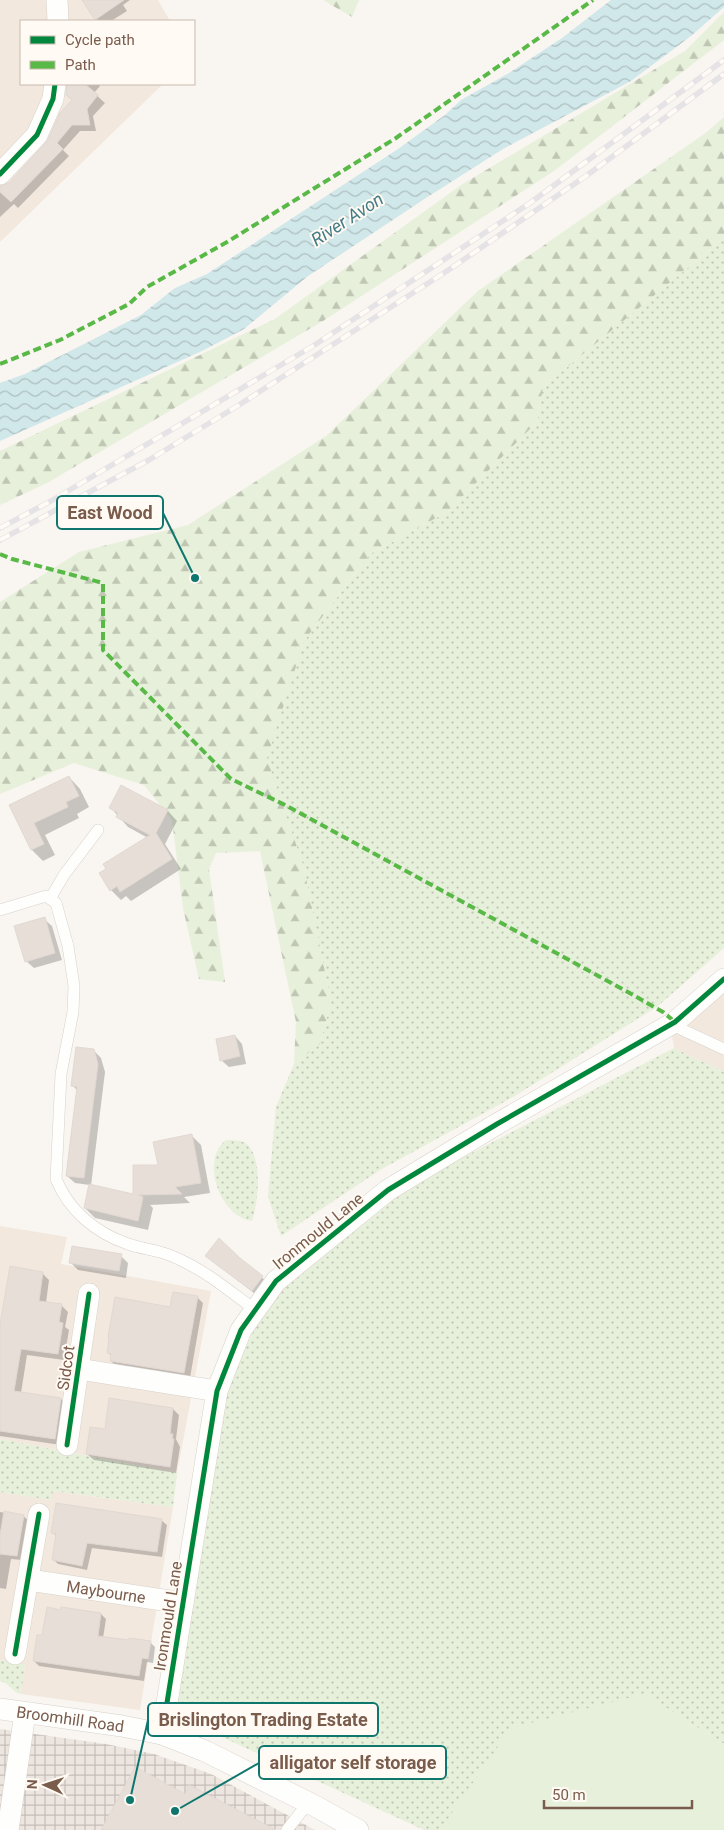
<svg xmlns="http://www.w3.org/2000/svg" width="724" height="1830" font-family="Roboto,sans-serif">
  <defs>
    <pattern id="industrial-grid" width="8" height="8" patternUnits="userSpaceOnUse" patternTransform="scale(1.25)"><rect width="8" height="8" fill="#ede5e0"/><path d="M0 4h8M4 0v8" fill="none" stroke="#c5bdb8"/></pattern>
    <pattern id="grass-dots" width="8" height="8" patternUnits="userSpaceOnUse" patternTransform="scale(1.25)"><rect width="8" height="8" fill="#e7f0db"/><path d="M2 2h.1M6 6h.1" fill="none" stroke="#c0c6b4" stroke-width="1.8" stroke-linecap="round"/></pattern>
    <pattern id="forest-firs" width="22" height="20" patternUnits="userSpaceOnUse" patternTransform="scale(1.25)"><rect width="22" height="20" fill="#e7f0db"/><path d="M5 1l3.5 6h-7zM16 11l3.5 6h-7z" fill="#c0c6b4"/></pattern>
    <pattern id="water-waves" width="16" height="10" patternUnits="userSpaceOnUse" patternTransform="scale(1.25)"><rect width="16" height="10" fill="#d0e8ea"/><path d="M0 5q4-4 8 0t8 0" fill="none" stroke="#aebfc0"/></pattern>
  </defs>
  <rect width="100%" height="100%" fill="#f9f5f0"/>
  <!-- residential -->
  <path fill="#f2e8de" d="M0 0H158L170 21H21V84H163L0 242Z
    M724 982V1072L674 1048 670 1024Z
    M0 1226 67 1237 61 1264 211 1291 177 1473 0 1439Z
    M52 1491 173 1507 140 1710 21 1694 25 1664 0 1660V1492L51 1500Z"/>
  <!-- industrial -->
  <path fill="url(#industrial-grid)" d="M0 1729 106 1744 154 1754 211 1774 315 1830H0Z"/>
  <!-- grass -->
  <path fill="url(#grass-dots)" d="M724 238V948L658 1006 513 1097 380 1170 281 1236 268 1196 276 1107 294 1064 320 1044 331 1002 304 868 266 758 304 641 370 554 447 512 537 422 543 387Z
    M674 1048 724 1072V1744L644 1694 440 1830H424L174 1715 224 1393 261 1315 283 1284 394 1193Z
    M226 1140C233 1140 240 1140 245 1143 264 1156 258 1203 252 1221 221 1217 199 1161 226 1140Z
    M0 1439 177 1473 173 1507 53 1491 51 1500 0 1492Z
    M0 1660 25 1664 21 1694C12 1692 9 1683 0 1681Z"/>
  <!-- forest -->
  <path fill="url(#forest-firs)" d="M323 0H359L352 17Z
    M724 12V40L554 171 323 321 47 483 0 505V451L275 319 461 185 685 51Z
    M724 117V238L543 387 537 422 447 512 370 554 304 641 267 758 304 868 331 1002 320 1044 294 1064 296 1022 260 851 216 853 209 869 225 982 199 979 183 908 172 820 144 785 74 763 0 794V602L79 552 188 525 326 436 478 291 707 132Z"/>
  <!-- pitch -->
  <path fill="#e7f0db" d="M644 1694 724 1744V1830H440L511 1728Z"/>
  <!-- water -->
  <path fill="url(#water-waves)" d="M611 0H724V7L691 36 631 81 503 149 429 196 308 276 244 329 202 351 0 441V383L25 374 141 315 175 288 207 274 398 149 445 115 461 100 509 73 562 38Z"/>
  <!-- shadow -->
  <path fill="#0003" d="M89 0H130L123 5 127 11 111 21H99L96 19Z
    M68 84H98L100 86 94 93 105 103 93 116 96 131H80L63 150 69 156 18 208 14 204 0 217V187L10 184 47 144 73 101 67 95Z
    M69 777 80 789 89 807 77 814 79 818 45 835 55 855 43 861 32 850 11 806Z
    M121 787 168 811 177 821 165 844 181 869 131 901 126 896 121 900 111 890 148 838 128 827 110 807Z
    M44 919 52 926 62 960 34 968 26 961Z
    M235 1036 242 1044 246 1064 229 1067 221 1060Z
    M93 1050 101 1058 105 1072 91 1186 135 1196 159 1166 191 1135 201 1145 210 1193 184 1197 190 1203 150 1205 153 1208 148 1230 95 1218 85 1208 90 1185 75 1183 67 1176 78 1091 72 1085Z
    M121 1256 128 1263 126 1278 78 1270 70 1262Z
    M207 1256 239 1259 270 1284 260 1298Z
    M42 1273 49 1280 46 1303 61 1305 68 1312 65 1327 69 1330 64 1360 27 1355 21 1393 61 1399 67 1406 61 1445 0 1436V1334Z
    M197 1297 203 1303 190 1378 117 1367 111 1361 112 1356 108 1353 172 1308Z
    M173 1409 179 1415 176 1439 180 1447 176 1473 94 1460 87 1454 106 1431Z
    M0 1512 23 1516 28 1520 22 1560 11 1559 6 1589 0 1588Z
    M161 1520 167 1525 162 1557 92 1548 87 1570 58 1564 53 1559 57 1537 53 1533Z
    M101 1614 106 1619 103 1638 150 1642 155 1647 153 1663 147 1662 144 1681 39 1666 34 1661 43 1637Z"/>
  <!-- building -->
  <path fill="#e6ded7" stroke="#e2d8d2" d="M82 0H124L95 20Z
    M67 84H85L98 95 87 109 90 125H72L57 143 63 149 11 202 0 192V186L9 183 48 140 60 113 72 100 66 95Z
    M69 776 79 796 66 802 68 807 34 823 44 844 31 850 9 805Z
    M121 785 168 810 156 833 172 859 120 892 117 886 110 891 99 873 106 869 103 864 150 835 116 817 118 813 109 808Z
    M45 917 55 953 25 962 14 926Z
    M235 1035 240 1056 220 1061 216 1039Z
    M76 1047 94 1049 98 1064 84 1178 66 1176 77 1087 71 1086Z
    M192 1134 201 1183 175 1187 182 1194 138 1195 143 1197 138 1221 84 1208 89 1184 133 1194V1165H158L153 1142Z
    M219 1238 240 1258 263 1276 252 1291 205 1256Z
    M72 1246 122 1254 119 1271 69 1263Z
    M10 1266 43 1272 39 1301 62 1304 59 1322 63 1323 58 1354 21 1349 14 1391 61 1398 55 1439 0 1431V1324Z
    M173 1292 198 1296 184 1373 110 1361 111 1354 107 1353 109 1338 108 1337 115 1297 170 1307Z
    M109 1398 173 1408 170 1434H173L172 1439H174L170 1467 86 1454 90 1427 105 1429Z
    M56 1503 162 1519 157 1552 87 1543 82 1566 52 1560 56 1534 51 1533Z
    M4 1511 24 1515 17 1556 0 1554V1535Z
    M47 1607 61 1610V1607L101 1613 98 1636 129 1640V1638L151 1641 148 1659 142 1658 139 1676 33 1661 37 1635H42Z
    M135 1767 185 1794 189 1785 276 1830H101Z"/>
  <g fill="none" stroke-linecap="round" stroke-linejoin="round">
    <defs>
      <path id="lane" d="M50 899 64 875 98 830
        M0 910 46 896 56 903 68 946 74 986 73 1012 61 1074 56 1179C69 1211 96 1233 128 1244 142 1249 158 1250 172 1256 205 1270 227 1289 255 1310
        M670 1024 724 1049
        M287 1830 308 1803"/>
      <g id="street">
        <path d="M57 0 58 21"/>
        <path d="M0 174 37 135 53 99 55 84"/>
        <path d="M79 1369 217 1391"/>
        <path d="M67 1445 89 1294"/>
        <path id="s1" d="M29 1580 183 1603"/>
        <path d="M15 1654 39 1514"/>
        <path id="s2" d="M0 1709 122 1726 162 1734 205 1751 317 1807 358 1830"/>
        <path d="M162 1734 217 1391 241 1330 276 1281 388 1190 497 1124 675 1022 724 979"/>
        <path d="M8 1830 25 1713"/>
      </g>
    </defs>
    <!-- lane casing -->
    <use href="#lane" stroke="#d7d1cb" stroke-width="12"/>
    <!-- street casing -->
    <use href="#street" stroke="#d7d1cb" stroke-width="22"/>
    <!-- lane -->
    <use href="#lane" stroke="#fefefd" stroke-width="11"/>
    <!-- street -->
    <use href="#street" stroke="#fefefd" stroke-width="21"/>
    <defs>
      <path id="rail" d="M0 528 51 501 313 346 530 203 724 60
        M0 540 149 460 239 405 447 271 586 176 724 74"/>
    </defs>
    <!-- rail casing -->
    <use href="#rail" stroke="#e6e3e7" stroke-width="5.5"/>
    <!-- rail -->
    <use href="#rail" stroke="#fffaf3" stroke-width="4" stroke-dasharray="11" stroke-linecap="butt"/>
    <!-- quiet -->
    <path stroke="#58b947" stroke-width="4" stroke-dasharray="8 4" stroke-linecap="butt" d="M0 364 60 340 129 304 147 287 227 242 396 138 593 0
      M0 554 12 559 103 583V650L231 779 285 805 626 991 663 1012 675 1022"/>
    <defs>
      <path id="cycleway" d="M0 174 37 135 53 99 55 84
        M67 1445 89 1294
        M15 1654 39 1514
        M162 1734 217 1391 241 1330 276 1281 388 1190 497 1124 675 1022 724 979"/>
    </defs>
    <!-- cycleway casing -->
    <use href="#cycleway" stroke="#fffaf3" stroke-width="8"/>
    <!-- cycleway -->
    <use href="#cycleway" stroke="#00873e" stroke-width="5"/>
  </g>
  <g text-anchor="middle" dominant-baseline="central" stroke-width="4" stroke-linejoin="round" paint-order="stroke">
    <!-- street labels -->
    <g font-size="16" fill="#7a5c4d" stroke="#fffaf3">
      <text transform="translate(318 1231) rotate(-39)">Ironmould Lane</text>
      <text transform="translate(66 1368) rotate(-82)">Sidcot</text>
      <text stroke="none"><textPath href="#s1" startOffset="78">Maybourne</textPath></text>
      <text transform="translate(168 1616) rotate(-81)">Ironmould Lane</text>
      <text stroke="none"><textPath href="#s2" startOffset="71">Broomhill Road</textPath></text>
    </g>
    <!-- water labels -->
    <g font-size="18" font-style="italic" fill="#437c86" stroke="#fffaf3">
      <text transform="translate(347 219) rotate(-33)">River Avon</text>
    </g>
  </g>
  <!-- callouts -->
  <path fill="none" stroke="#0f766e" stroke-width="2" d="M195 578L163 513M130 1800L148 1720M175 1811L259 1763"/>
  <g fill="#0f766e" stroke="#fffaf3" stroke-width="2">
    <circle cx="195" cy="578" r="5"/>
    <circle cx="130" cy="1800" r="5"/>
    <circle cx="175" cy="1811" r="5"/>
  </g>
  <g fill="#fffaf3" stroke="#0f766e" stroke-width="2">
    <rect x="57" y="496" width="106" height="33" rx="5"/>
    <rect x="148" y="1703" width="230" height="33" rx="5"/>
    <rect x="259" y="1746" width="187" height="33" rx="5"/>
  </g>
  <g font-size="18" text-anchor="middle" font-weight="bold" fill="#7a5c4d">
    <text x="110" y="519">East Wood</text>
    <text x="263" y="1726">Brislington Trading Estate</text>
    <text x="353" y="1769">alligator self storage</text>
  </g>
  <!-- legend -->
  <rect x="20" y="20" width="175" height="65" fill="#fffaf3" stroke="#cabbb1"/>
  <rect x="30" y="36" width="25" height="8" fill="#00873e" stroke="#cabbb1"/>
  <text x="65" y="45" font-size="15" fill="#7a5c4d">Cycle path</text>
  <rect x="30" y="61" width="25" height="8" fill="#58b947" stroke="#cabbb1"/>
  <text x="65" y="70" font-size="15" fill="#7a5c4d">Path</text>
  <!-- north arrow -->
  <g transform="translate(45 1785) rotate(273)" stroke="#fffaf3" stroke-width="4" paint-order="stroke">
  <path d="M0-4L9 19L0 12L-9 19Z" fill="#7a5c4d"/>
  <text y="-8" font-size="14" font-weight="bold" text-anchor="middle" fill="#7a5c4d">N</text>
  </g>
  <!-- scale -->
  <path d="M544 1800v8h148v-8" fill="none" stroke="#7a5c4d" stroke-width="2.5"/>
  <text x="552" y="1800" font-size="15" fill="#7a5c4d" stroke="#fffaf3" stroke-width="4" paint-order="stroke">50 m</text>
</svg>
